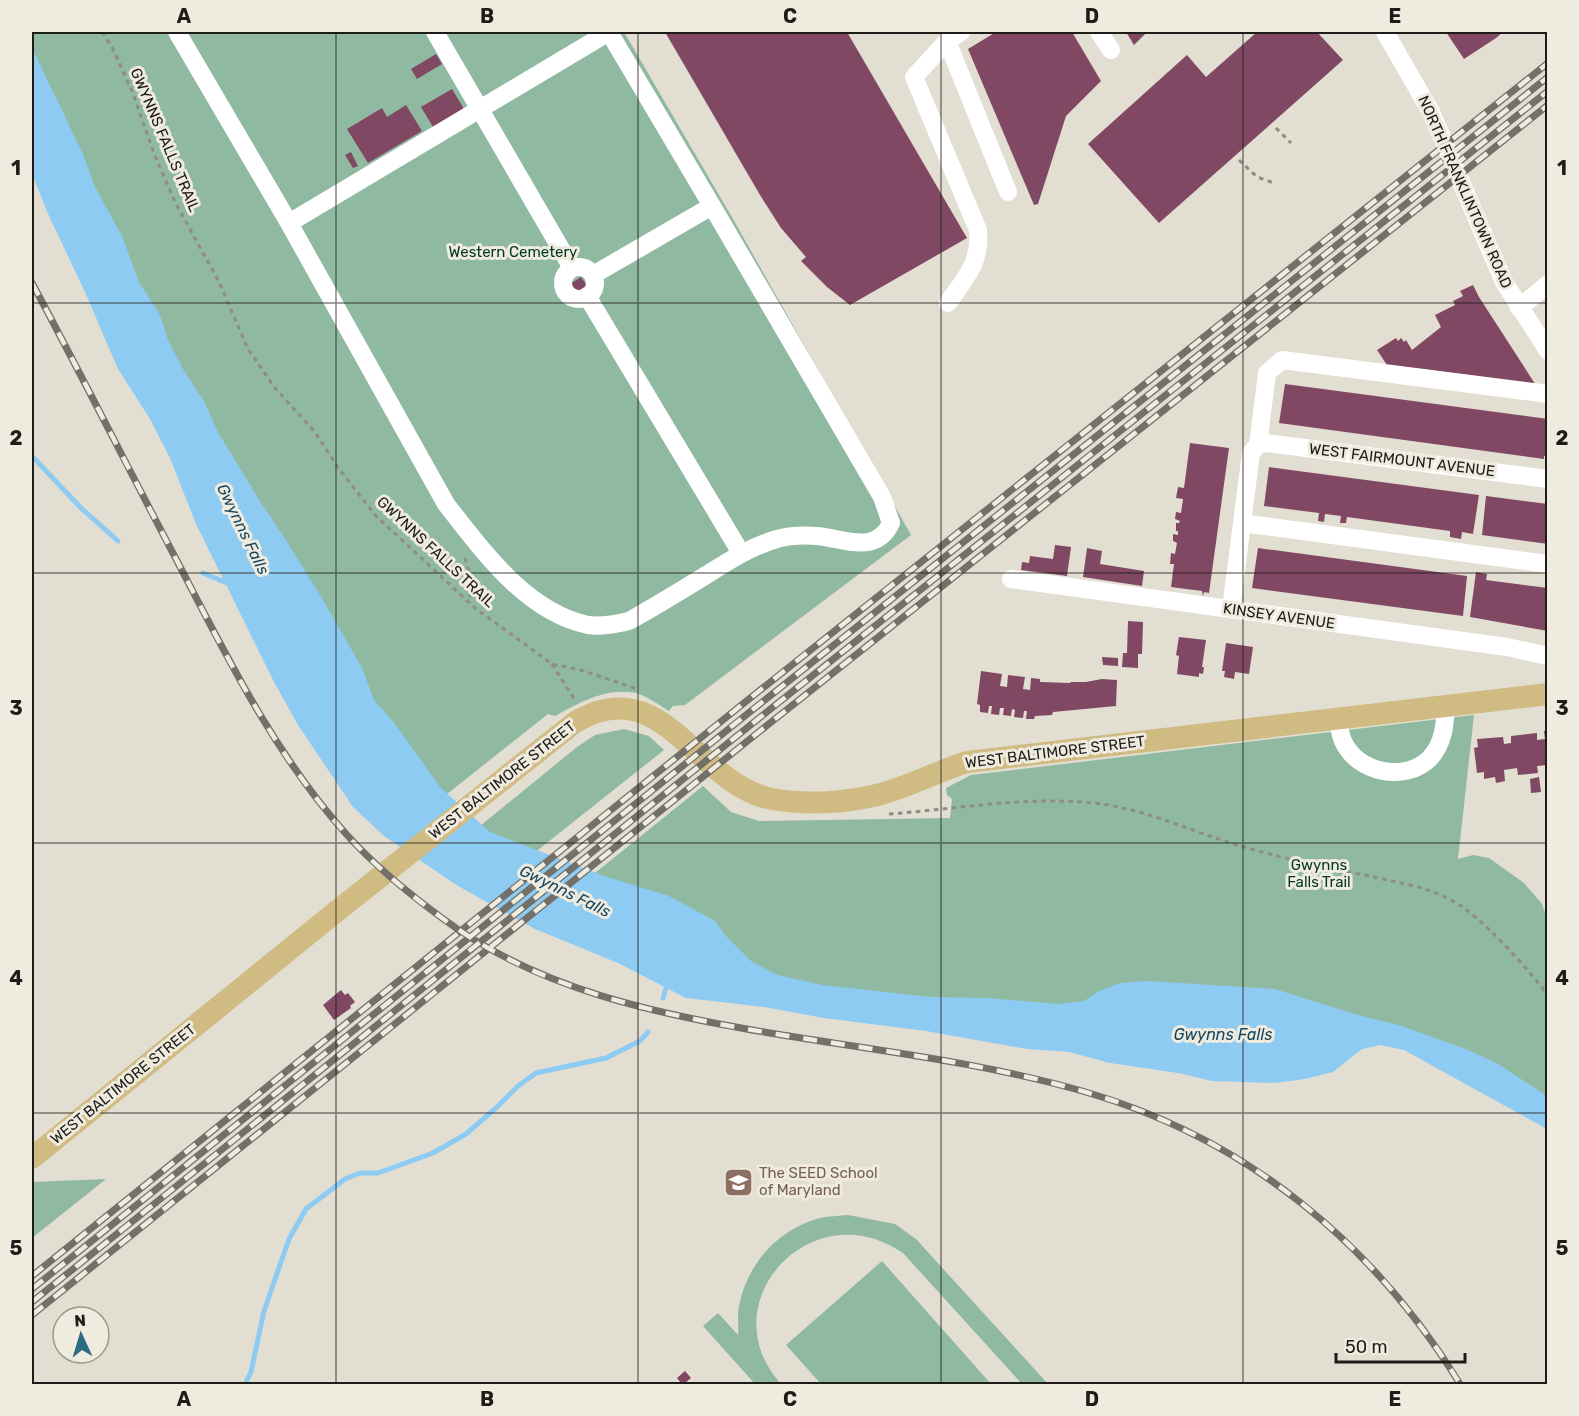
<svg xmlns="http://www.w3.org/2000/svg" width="1579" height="1416" font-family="Rubik,sans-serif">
  <rect width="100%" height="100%" fill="#e2ded2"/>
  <!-- green -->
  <path fill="#90b9a1" d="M32 32H624L733 219 911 535 685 705 673 706 669 711C659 705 647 696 636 693 606 687 579 703 555 716L548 714 413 821 32 137Z
    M1474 715 1458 859 1473 855 1489 858 1524 883 1542 904 1547 918V1113L1367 1026H1054L820 1001 569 894 703 786 731 812 759 821 950 818 952 799 947 795 946 788 971 775Z
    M624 729 649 736 664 750 495 884 453 848 577 747 595 735Z
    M106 1179 32 1238V1182Z
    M848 1215 895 1224 916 1239 1048 1384H1022L903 1253C812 1190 708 1303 781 1384H755L703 1326 718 1313 738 1335C739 1325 737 1315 739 1306 747 1264 778 1229 820 1218 829 1216 839 1216 848 1215Z
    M882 1261 991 1384H821L786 1345Z"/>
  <!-- water -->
  <path fill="#8ecbf3" d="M32 48 83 154 95 187 122 236 139 282 160 315 168 340 184 371 204 401 218 432 261 503 282 534 323 600 362 668 374 700 395 724 441 788 490 832 607 877 669 896 715 921 725 935 751 961 777 975 822 985 931 997 986 998 1059 1004 1084 1001 1099 991 1120 983 1148 981 1275 989 1361 1016 1399 1025 1468 1050 1498 1064 1547 1096V1129L1404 1050 1381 1045 1362 1049 1333 1072 1305 1079 1275 1083 1212 1081 1178 1073 1110 1063 1069 1052 1027 1049 926 1031 824 1018 764 1007 686 998 618 963 535 929 458 886 384 836 353 807 298 725 273 680 196 524 170 458 150 419 118 369 85 292 49 216 32 174Z"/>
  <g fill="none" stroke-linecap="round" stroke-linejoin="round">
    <!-- stream -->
    <path stroke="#8ecbf3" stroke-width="5" d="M32 456 81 508 118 541
      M203 573 229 584
      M663 998 668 982
      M245 1384 251 1372 264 1311 289 1239 306 1209 345 1179 360 1173H378L433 1153 466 1134 497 1107 518 1086 536 1073 606 1058 640 1041 648 1032"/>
  </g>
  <!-- building -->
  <path fill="#814863" d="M665 32H847L967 238 850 305 827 287 801 261 806 257 781 228 760 195Z
    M996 32H1072L1101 81 1066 116 1038 204 1034 205 968 49Z
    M1126 32H1147L1134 45Z
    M1257 32H1317L1343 60 1159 223 1088 144 1187 55 1206 77Z
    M1446 32H1503L1496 38 1464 59Z
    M436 54 442 64 417 79 411 69Z
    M452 89 464 109 433 127 421 107Z
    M406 105 422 131 368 163 347 129 382 108 387 117Z
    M351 152 358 166 353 168 345 155Z
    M581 277 587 286 576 293 570 284Z
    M1473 285 1479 297 1539 390 1389 368 1377 350 1396 338 1398 341 1401 338 1404 342 1406 340 1412 350 1441 327 1435 315 1455 305 1453 301 1463 296 1460 291Z
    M1285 384 1548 419V457L1544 456V459L1279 423Z
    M1190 443 1229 448 1209 593 1204 592 1203 596 1202 591 1171 587 1174 564H1170L1171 553 1175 554 1177 543 1173 541V534L1178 535V531H1176V523H1179L1180 521 1175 519 1176 512 1181 513 1183 499 1176 498 1178 487 1184 488Z
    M1269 467 1479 495 1473 534 1462 532 1461 539 1450 537V531L1347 517 1346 523H1340L1341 516 1325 514 1324 522 1318 521 1319 513 1264 506Z
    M1486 496 1548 504V544L1482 535Z
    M1055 545 1071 547 1067 576 1021 570 1022 562 1029 563 1030 556 1053 559Z
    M1087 548 1102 551 1100 564 1144 571 1142 586 1083 577Z
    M1258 548 1467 576 1463 616 1252 588Z
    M1476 572 1487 574 1486 580 1548 588V631L1470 617Z
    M1128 621 1143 622 1142 654H1138V668L1122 667 1123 653H1127Z
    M1179 637 1206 640 1202 667H1204L1203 674 1199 673V677L1177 674 1179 656 1176 655Z
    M1226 643 1253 647 1249 674 1235 672 1234 679 1224 677 1225 671H1222Z
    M1102 657 1118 658V666L1103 665Z
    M981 671 1002 674 1000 686 1007 687 1008 675 1025 677 1023 689 1030 690 1031 678 1040 679V682L1070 683 1071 682H1086L1102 679 1117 680 1116 706 1053 712 1052 715 1035 716 1034 719H1026L1027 711H1024L1023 718 1014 717 1015 710 1012 709 1011 716 1003 715 1004 708H1000L999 715 991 714 992 706H989L988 713 980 712V705L977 704Z
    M1544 731H1548V765L1537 766 1538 773 1518 775 1517 768 1504 770 1505 781 1496 783 1495 777 1484 779V772L1477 773 1474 748 1478 747 1477 739 1503 737 1504 744 1511 743V736L1537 733V740L1545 739Z
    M1539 777 1541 792 1531 793 1530 779Z
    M341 990 345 995 348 993 355 1002 350 1006 351 1008 334 1020 323 1005Z
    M685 1371 691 1378 685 1383H681L677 1378Z"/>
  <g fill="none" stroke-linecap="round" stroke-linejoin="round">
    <!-- path -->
    <path stroke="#8f8c83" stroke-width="3" stroke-dasharray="4.5 4.5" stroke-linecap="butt" d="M102 32 112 47 132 91 155 156 175 202 219 282 248 349 275 388 314 431 339 469 376 516 475 608 552 664 581 670 637 689
      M1276 128 1291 143
      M1239 160 1257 177 1274 183
      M465 558 472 581 469 603
      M552 664 575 700
      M889 814C957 809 1026 796 1093 803 1145 808 1191 832 1241 846 1300 864 1362 873 1422 888 1436 893 1452 899 1464 908 1493 930 1525 966 1548 995"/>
    <!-- minor -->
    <path stroke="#fff" stroke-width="18" d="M177 32 289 223 446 504C483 551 526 612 588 625 602 627 616 624 629 621 656 606 682 590 708 574 730 560 752 546 777 539 790 535 805 535 818 536 845 539 876 555 891 523L882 497 712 206
      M435 32 572 268
      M961 32 947 41 1008 192
      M1099 32 1111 50
      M1385 32 1431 112 1504 282 1548 351
      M947 41 914 77 978 230C981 263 966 277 948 303
      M289 223 609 32
      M563 283a16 16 0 1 1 32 0a16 16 0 1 1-32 0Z
      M593 275 712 206 609 32
      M587 296 741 553
      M1519 308 1548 284
      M1258 445 1267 373 1282 360 1548 394
      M1258 445 1266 443 1548 479
      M1242 523 1548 564
      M1011 579 1507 647 1548 656
      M1231 609 1251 453 1258 445
      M1337 718C1339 725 1340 734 1343 741 1357 773 1406 783 1430 758 1444 743 1445 724 1446 705"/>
    <!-- major -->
    <path stroke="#d0bb82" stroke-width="22" d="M32 1158 337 911 574 723C663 668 696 785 772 799 807 805 847 803 881 794 911 786 938 771 967 762L1548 694"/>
    <defs>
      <path id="rail" d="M32 283C81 374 127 466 175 557 225 653 274 754 347 835 375 866 408 893 442 918 540 991 658 1014 776 1034 880 1051 987 1063 1089 1093 1248 1140 1374 1244 1460 1384
        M32 1276 744 703 1548 63
        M32 1289 751 711 1548 77
        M32 1302 758 719 1548 91
        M32 1315 765 727 1548 105"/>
    </defs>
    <!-- rail casing -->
    <use href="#rail" stroke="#737069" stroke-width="7"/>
    <!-- rail -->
    <use href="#rail" stroke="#efebdf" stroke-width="4.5" stroke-dasharray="14" stroke-linecap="butt"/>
  </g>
  <!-- grid -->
  <path fill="none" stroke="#1e1c18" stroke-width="1.5" stroke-opacity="0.55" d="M336 32V1384M638 32V1384M941 32V1384M1243 32V1384M32 303H1548M32 573H1548M32 843H1548M32 1113H1548"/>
  <!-- icons -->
  <defs>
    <symbol id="school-square" viewBox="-11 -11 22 22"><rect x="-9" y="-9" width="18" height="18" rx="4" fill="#8d6e63" stroke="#efebdf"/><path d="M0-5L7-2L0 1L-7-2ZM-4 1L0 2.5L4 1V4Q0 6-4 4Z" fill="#fff"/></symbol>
  </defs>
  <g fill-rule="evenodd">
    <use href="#school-square" x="722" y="1166" width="33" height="33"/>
  </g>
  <g text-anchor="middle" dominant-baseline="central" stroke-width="6" stroke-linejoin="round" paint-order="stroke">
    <!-- street labels -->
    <g font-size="15" fill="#1e1c18" stroke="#efebdf">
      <text transform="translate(165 140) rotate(67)">GWYNNS FALLS TRAIL</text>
      <text transform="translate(1465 192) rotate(66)">NORTH FRANKLINTOWN ROAD</text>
      <text transform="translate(1402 460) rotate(7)">WEST FAIRMOUNT AVENUE</text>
      <text transform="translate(436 552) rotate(43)">GWYNNS FALLS TRAIL</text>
      <text transform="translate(1279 616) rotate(8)">KINSEY AVENUE</text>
      <text transform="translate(1055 752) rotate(-7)">WEST BALTIMORE STREET</text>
      <text transform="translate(502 780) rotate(-38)">WEST BALTIMORE STREET</text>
      <text transform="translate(123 1084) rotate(-39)">WEST BALTIMORE STREET</text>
    </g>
    <!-- park labels -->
    <g font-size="15" fill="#003820" stroke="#efebdf">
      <text x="513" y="252">Western Cemetery</text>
      <text x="1319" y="865">Gwynns<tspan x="1319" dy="17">Falls Trail</tspan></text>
    </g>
    <!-- education labels -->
    <g font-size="15" fill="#785e54" stroke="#efebdf" text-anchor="start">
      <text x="759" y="1173">The SEED School<tspan x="759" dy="17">of Maryland</tspan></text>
    </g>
    <!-- water labels -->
    <g font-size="16" font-style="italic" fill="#174661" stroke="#efebdf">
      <text transform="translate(243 529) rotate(64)">Gwynns Falls</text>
      <text transform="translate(565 891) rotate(26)">Gwynns Falls</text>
      <text x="1223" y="1034">Gwynns Falls</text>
    </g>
  </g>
  <!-- border -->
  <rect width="1579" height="1416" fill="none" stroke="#efebdf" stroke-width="66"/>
  <!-- north arrow -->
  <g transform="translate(81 1335) rotate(356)"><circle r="28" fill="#efebdf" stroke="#9b988f" stroke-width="1.5"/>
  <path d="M0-4.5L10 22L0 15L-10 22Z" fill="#2b6a7f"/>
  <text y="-9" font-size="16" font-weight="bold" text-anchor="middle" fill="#1e1c18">N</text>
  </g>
  <!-- scale -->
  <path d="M1336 1353v9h129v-9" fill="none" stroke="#1e1c18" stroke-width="3"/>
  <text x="1345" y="1353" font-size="18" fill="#1e1c18" stroke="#efebdf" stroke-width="4.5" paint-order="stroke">50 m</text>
  <rect x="33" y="33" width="1513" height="1350" fill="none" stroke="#1e1c18" stroke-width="2"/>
  <g font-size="20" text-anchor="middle" font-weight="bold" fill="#1e1c18">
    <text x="184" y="23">A</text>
    <text x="487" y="23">B</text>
    <text x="790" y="23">C</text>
    <text x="1092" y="23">D</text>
    <text x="1395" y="23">E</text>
    <text x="16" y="175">1</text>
    <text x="1562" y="175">1</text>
    <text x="16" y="445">2</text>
    <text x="1562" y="445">2</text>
    <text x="16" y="715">3</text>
    <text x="1562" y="715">3</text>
    <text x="16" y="985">4</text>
    <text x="1562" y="985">4</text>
    <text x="16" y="1255">5</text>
    <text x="1562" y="1255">5</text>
    <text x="184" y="1406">A</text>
    <text x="487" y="1406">B</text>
    <text x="790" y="1406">C</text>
    <text x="1092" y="1406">D</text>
    <text x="1395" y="1406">E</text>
  </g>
</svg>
